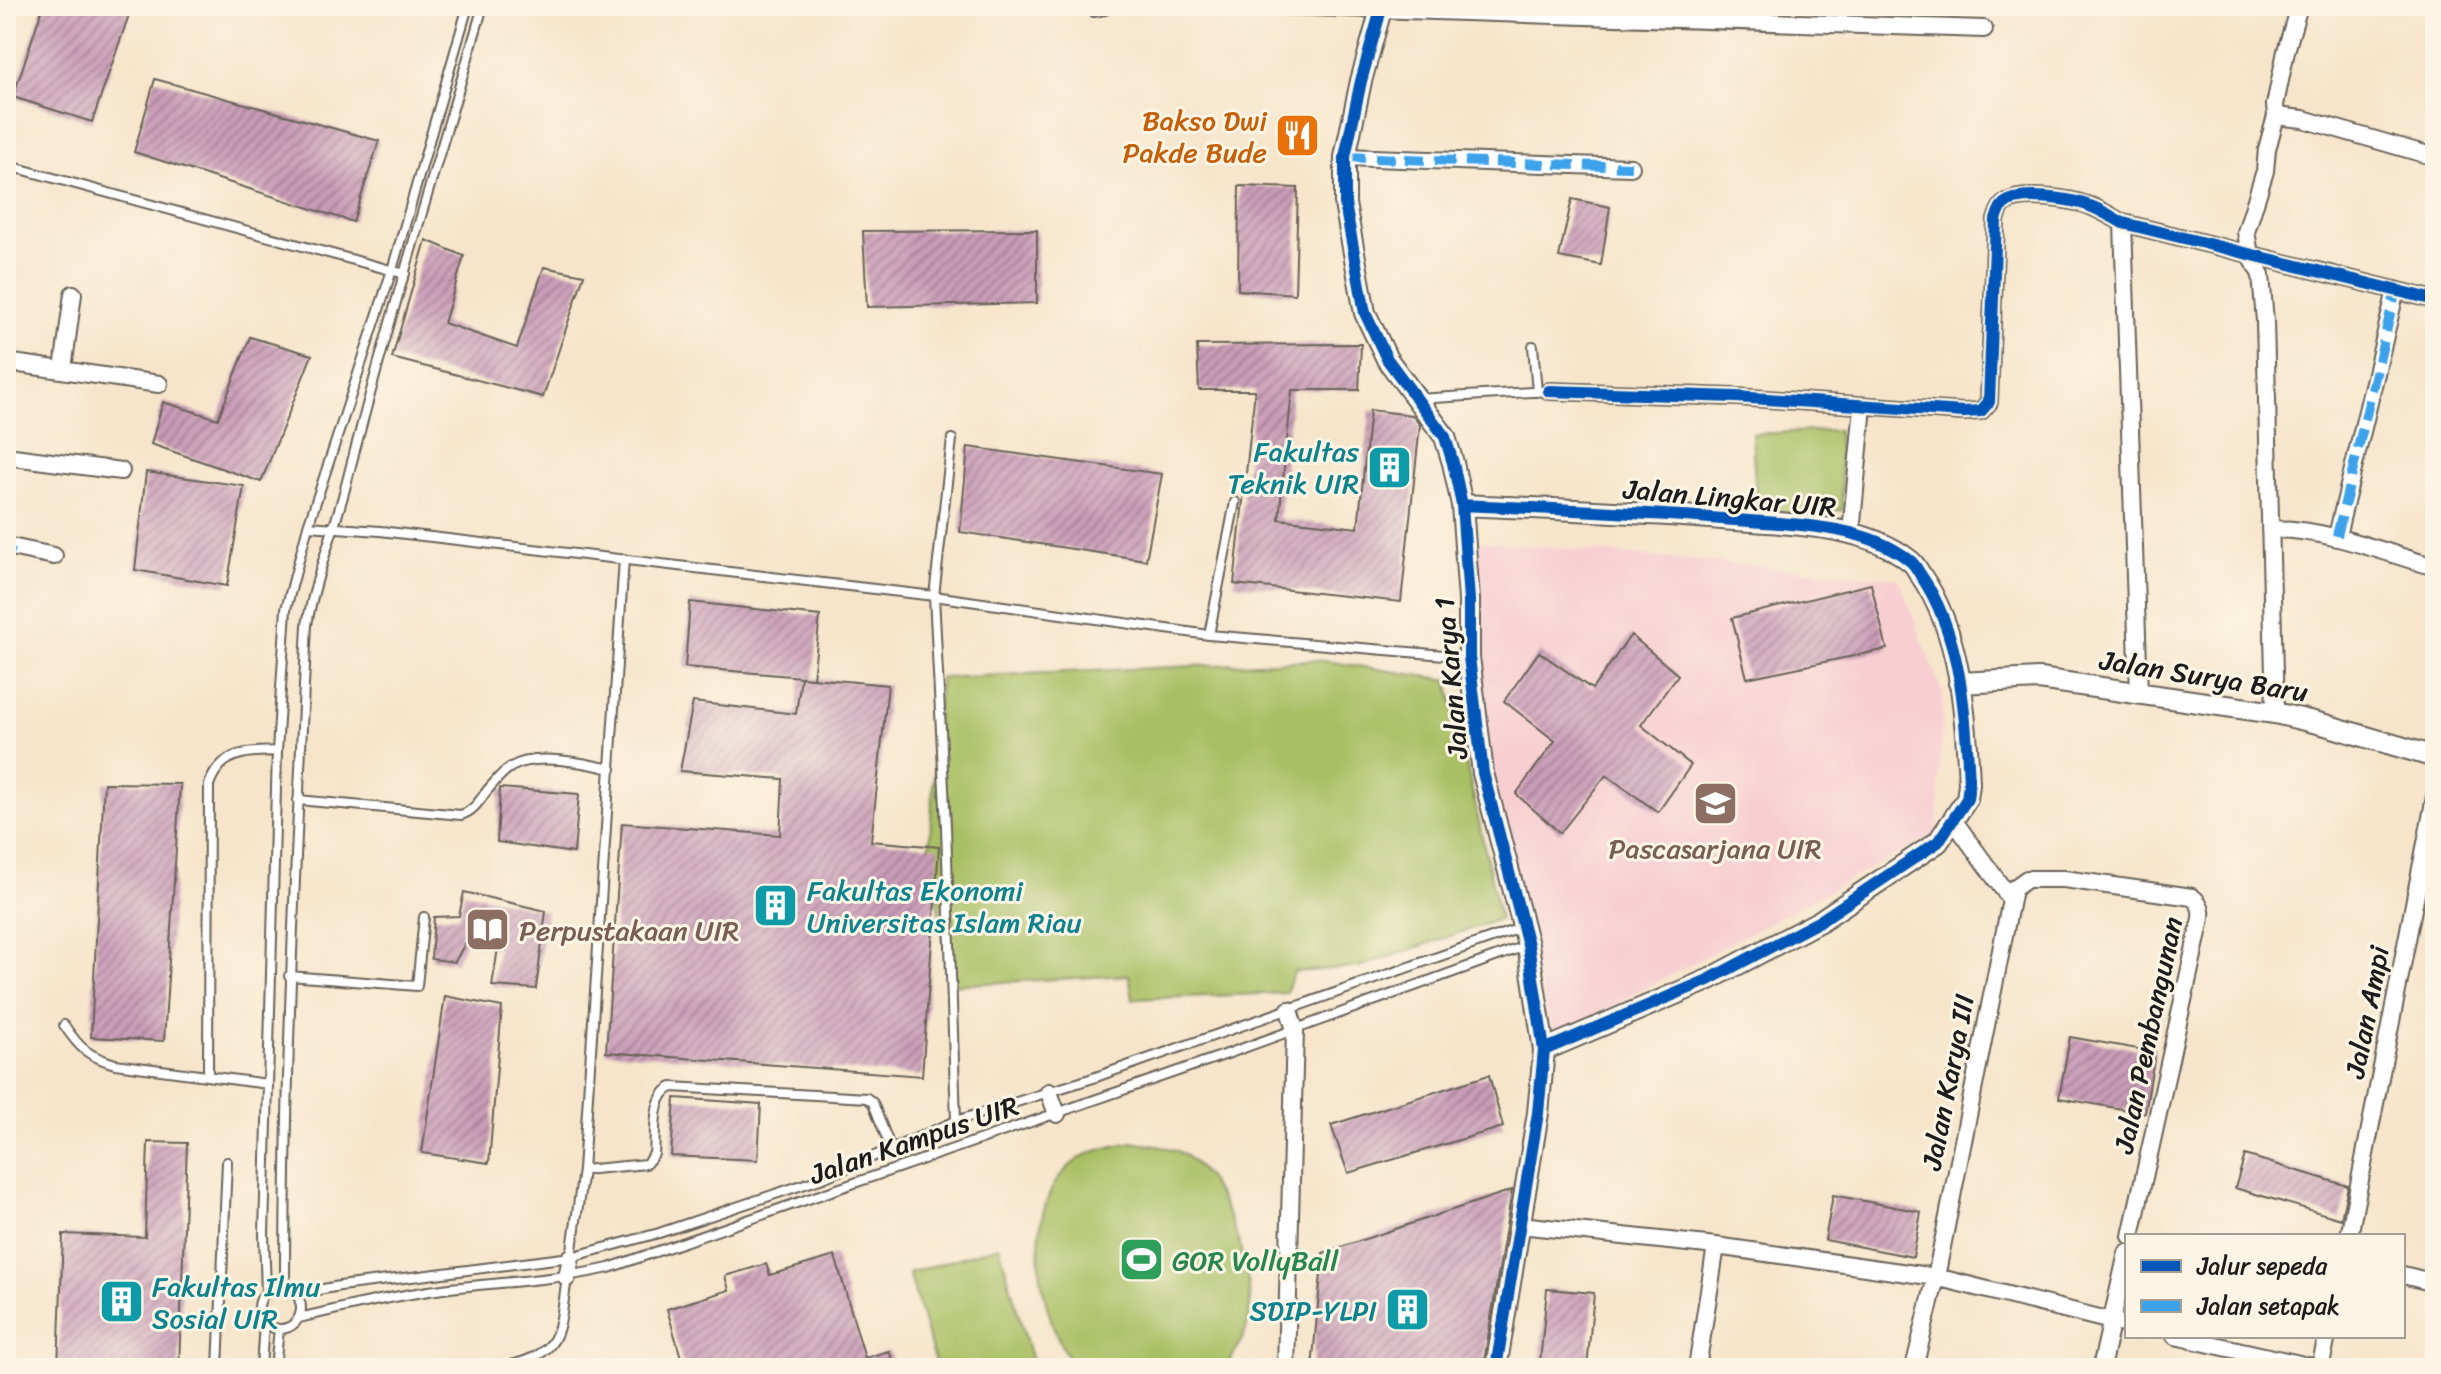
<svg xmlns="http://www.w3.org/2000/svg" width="2441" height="1374" font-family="Sriracha,sans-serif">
  <defs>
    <pattern id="building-hatch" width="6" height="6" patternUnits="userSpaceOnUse" patternTransform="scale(2)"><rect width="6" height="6" fill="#c99cb7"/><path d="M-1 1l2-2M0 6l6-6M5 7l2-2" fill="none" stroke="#a27e94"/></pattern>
  </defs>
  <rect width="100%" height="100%" fill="#fcf5e5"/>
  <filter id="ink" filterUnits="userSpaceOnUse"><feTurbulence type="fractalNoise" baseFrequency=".0125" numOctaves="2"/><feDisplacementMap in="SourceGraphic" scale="16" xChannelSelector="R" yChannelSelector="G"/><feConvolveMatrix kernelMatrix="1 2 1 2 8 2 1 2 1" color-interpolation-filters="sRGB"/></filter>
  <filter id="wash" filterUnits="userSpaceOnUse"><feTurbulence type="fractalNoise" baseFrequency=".006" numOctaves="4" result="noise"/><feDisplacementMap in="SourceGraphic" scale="32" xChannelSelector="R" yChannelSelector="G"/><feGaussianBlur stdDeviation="1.8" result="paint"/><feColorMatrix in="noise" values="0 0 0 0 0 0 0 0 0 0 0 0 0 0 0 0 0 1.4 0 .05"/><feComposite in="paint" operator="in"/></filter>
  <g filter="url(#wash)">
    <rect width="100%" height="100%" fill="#f7e5cb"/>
    <!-- built -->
    <path fill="#f7cfd2" d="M1468 540 1899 579 1943 694 1937 833 1554 1037 1483 773Z"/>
    <!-- garden -->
    <path fill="#a9bf64" stroke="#626e40" stroke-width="2" d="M1838 430 1843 510 1757 515 1752 434Z
      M1319 660 1448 680 1500 919 1359 967 1294 972 1286 993 1133 999 1129 975 951 985 929 851 940 678Z
      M1132 1142C1148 1145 1172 1146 1186 1156 1224 1183 1256 1273 1249 1318 1246 1336 1235 1353 1225 1368H1075C1038 1318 1016 1199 1079 1159 1094 1149 1115 1146 1132 1142Z
      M999 1246 1034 1368H937L909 1273Z"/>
    <g id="blocks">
      <!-- building -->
      <path fill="url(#building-hatch)" d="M43 6H132L92 122 13 97Z
        M155 79 379 141 353 222 134 152Z
        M1239 186 1298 188 1295 294 1238 290Z
        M1572 199 1610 207 1601 265 1559 257Z
        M1037 230V303L867 307 863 231Z
        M426 240 464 256 444 323 517 348 544 267 584 275 543 397 392 358Z
        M250 337 312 355 261 482 151 444 163 402 218 419Z
        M1361 344 1359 390H1292L1279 519 1358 528 1370 410 1412 415 1420 425 1401 602 1234 584 1255 390H1199L1197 345Z
        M968 447 1162 474 1146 560 960 532Z
        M146 472 244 486 227 586 135 570Z
        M1871 584 1887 649 1747 678 1732 618Z
        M690 602 820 616 813 678 685 667Z
        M1631 635 1678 675 1641 725 1691 765 1658 812 1606 775 1560 833 1516 794 1555 741 1504 701 1539 652 1592 689Z
        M801 677 888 685 871 841 939 847 922 1076 606 1052 622 823 780 835 783 779 680 771 693 702 796 714Z
        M104 783 180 784 164 1041 91 1037Z
        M500 788 579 794 574 853 497 842Z
        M464 892 546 911 536 989 492 986 498 948 465 943 455 962 431 959 434 917 459 916Z
        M445 996 502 1007 489 1163 422 1153Z
        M2070 1037 2155 1052 2145 1113 2059 1098Z
        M1489 1075 1503 1127 1348 1173 1331 1125Z
        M675 1098 761 1104 758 1160 671 1156Z
        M148 1142 187 1143 179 1368H58L63 1234 145 1237Z
        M2245 1155 2348 1186 2341 1219 2235 1188Z
        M1512 1190 1483 1368H1312L1323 1253Z
        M1833 1195 1921 1212 1913 1257 1825 1240Z
        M835 1256 865 1358 889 1351 895 1368H684L667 1309 729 1290 725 1276 766 1264 770 1275Z
        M1547 1289 1594 1293 1587 1368 1540 1363Z"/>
    </g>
  </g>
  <g filter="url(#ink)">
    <use href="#blocks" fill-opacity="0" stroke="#696259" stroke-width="2"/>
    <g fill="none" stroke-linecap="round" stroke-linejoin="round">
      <defs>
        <path id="service" d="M6 165 405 274
          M1533 346 1537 392
          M1418 399 1549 391
          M952 439 934 596 946 827 956 1121
          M308 526 380 531 934 596 1209 635 1468 657
          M1209 635 1235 502
          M298 800 461 815C477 810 481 796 492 785 497 779 504 771 511 767 535 752 585 763 611 769
          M289 976 417 986 424 917
          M64 1025C80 1049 88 1056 115 1064L268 1084
          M208 1075 209 785C221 751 246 752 277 751
          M583 1170 646 1164 654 1154C656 1134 651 1096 672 1087L867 1098 873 1103 891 1149
          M571 1257 583 1170 624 559
          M259 1308a21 21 0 1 1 42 0a21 21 0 1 1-42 0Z
          M285 1288C285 1067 296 846 307 625 315 577 334 532 346 485 387 324 437 165 483 6
          M266 1292 264 1234 277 751 286 609 308 526 392 270 468 6
          M296 1294 340 1286 571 1257 659 1233 823 1178 956 1121 1090 1079 1523 927
          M299 1318C350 1306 397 1295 450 1288 504 1282 556 1280 609 1268L1227 1054 1528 945
          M218 1368 227 1162
          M261 1368 264 1322
          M275 1368 279 1329
          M499 1368C564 1354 558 1336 567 1278"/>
        <path id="minor" d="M1281 6 1984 29
          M1094 8 1105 6
          M2276 116 2303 119 2435 157
          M1345 157 1631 167
          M2123 223 2139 694
          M6 362 159 384
          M63 369 73 294
          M1549 391 1736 397 1964 412 1981 411 1989 402 1996 220C1998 214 1999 208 2004 204 2019 191 2072 199 2090 206 2101 210 2112 217 2123 223L2435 300
          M6 456 121 471
          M2270 529C2327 529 2380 551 2435 567
          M1851 533 1863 406
          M2337 536 2396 290
          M6 546 54 556
          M2275 713 2265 321 2261 275 2250 254 2246 232 2265 171 2267 149 2276 116 2275 105 2286 51 2299 6
          M2011 900 2013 889 2027 879H2064L2192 897C2207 907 2200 922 2197 937L2131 1236
          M1049 1092 1057 1114
          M1520 1225 1716 1246 1936 1277 2127 1325
          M2349 1236 2435 797
          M2403 1275 2435 1283
          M567 1278 571 1257
          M2175 1336 2317 1368
          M1286 1368 1295 1030 1289 1010
          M1697 1368 1716 1246
          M1914 1368 1936 1277 2011 900 1954 821
          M2101 1368 2127 1253
          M2320 1368 2327 1336"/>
        <path id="tertiary" d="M1382 6 1361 81 1345 157V204L1365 313 1387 359 1445 437 1453 463 1462 505 1469 600V657L1483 773 1528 945 1544 1050 1538 1113 1496 1368
          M1462 505C1549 509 1636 512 1722 519 1780 524 1862 522 1909 560 1914 563 1917 569 1920 574 1961 633 1966 714 1969 784L1967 799 1938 842 1820 921 1708 980 1544 1050
          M1959 683 2039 679 2275 713 2322 724 2435 757"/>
      </defs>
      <!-- service casing -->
      <use href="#service" stroke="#696259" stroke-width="12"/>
      <!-- minor casing -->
      <use href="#minor" stroke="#696259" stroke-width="20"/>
      <!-- tertiary casing -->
      <use href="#tertiary" stroke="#696259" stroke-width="24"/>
      <!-- service -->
      <use href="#service" stroke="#fff" stroke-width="8"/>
      <!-- minor -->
      <use href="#minor" stroke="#fff" stroke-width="16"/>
      <!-- tertiary -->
      <use href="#tertiary" stroke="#fff" stroke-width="20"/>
      <!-- quiet -->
      <path stroke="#3da2ea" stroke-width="10" stroke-dasharray="20 10" stroke-linecap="butt" d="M1281 6 1381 10
        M1094 8 1105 6
        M1345 157 1631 167
        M2337 536 2396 290
        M6 564 11 547"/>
      <defs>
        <path id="cycleway" d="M1382 6 1361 81 1345 157V204L1365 313 1387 359 1445 437 1453 463 1462 505 1469 600V657L1483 773 1528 945 1544 1050 1538 1113 1496 1368
          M1549 391 1736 397 1964 412 1981 411 1989 402 1996 220C1998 214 1999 208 2004 204 2019 191 2072 199 2090 206 2101 210 2112 217 2123 223L2435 300
          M1462 505C1549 509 1636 512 1722 519 1780 524 1862 522 1909 560 1914 563 1917 569 1920 574 1961 633 1966 714 1969 784L1967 799 1938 842 1820 921 1708 980 1544 1050"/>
      </defs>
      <!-- cycleway casing -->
      <use href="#cycleway" stroke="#fcf5e5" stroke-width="17"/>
      <!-- cycleway -->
      <use href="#cycleway" stroke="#0057b8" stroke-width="12"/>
    </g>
  </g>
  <!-- icons -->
  <defs>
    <symbol id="restaurant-square" viewBox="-11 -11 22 22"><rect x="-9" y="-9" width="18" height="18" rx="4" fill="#e8710a" stroke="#fcf5e5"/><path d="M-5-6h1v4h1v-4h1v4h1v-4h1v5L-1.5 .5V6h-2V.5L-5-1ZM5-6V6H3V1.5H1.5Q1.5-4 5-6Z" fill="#fff"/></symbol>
    <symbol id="building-square" viewBox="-11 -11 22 22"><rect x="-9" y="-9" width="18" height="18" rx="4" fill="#0f9aa8" stroke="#fcf5e5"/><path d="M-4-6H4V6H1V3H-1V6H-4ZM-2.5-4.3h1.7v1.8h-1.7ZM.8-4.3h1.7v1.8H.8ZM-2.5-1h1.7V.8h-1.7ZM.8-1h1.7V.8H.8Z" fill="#fff"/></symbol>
    <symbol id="university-square" viewBox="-11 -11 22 22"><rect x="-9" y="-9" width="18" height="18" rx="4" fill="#8d6e63" stroke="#fcf5e5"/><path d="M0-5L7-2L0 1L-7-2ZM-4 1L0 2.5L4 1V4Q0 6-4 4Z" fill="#fff"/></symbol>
    <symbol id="library-square" viewBox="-11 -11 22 22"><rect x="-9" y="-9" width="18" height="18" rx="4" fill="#8d6e63" stroke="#fcf5e5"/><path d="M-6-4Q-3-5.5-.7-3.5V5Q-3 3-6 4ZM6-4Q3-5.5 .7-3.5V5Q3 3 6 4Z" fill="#fff"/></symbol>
    <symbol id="stadium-square" viewBox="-11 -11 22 22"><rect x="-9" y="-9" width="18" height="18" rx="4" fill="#2e9e5b" stroke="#fcf5e5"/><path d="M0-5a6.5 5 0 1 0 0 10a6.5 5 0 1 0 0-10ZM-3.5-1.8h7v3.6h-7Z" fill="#fff"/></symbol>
  </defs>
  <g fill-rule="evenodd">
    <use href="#restaurant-square" x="1272" y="110" width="51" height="51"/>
    <use href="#building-square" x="1364" y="442" width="51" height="51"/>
    <use href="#university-square" x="1690" y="778" width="51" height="51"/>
    <use href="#building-square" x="750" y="880" width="51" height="51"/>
    <use href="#library-square" x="462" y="904" width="51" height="51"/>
    <use href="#stadium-square" x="1116" y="1234" width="51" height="51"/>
    <use href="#building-square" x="96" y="1276" width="51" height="51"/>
    <use href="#building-square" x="1382" y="1284" width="51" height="51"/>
  </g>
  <g text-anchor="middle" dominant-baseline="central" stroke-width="6" stroke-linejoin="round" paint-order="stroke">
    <!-- food labels -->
    <g font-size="28" fill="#c56008" stroke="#fcf5e5" text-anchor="end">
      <text x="1267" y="120">Bakso Dwi<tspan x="1267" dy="32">Pakde Bude</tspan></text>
    </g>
    <!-- culture labels -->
    <g font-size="28" fill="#0d838f" stroke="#fcf5e5" text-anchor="end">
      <text x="1359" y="451">Fakultas<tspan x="1359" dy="32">Teknik UIR</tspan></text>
      <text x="807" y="890" text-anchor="start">Fakultas Ekonomi<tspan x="807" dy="32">Universitas Islam Riau</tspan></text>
      <text x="152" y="1286" text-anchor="start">Fakultas Ilmu<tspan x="152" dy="32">Sosial UIR</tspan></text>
      <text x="1377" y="1310">SDIP-YLPI</text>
    </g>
    <!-- street labels -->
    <g font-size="28" fill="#1c1c1c" stroke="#fcf5e5">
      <text transform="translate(1730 498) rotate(5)">Jalan Lingkar UIR</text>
      <text transform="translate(2204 676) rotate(9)">Jalan Surya Baru</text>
      <text transform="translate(1451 678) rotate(-95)">Jalan Karya 1</text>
      <text transform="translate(2367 1012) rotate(-79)">Jalan Ampi</text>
      <text transform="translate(2148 1035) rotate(-78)">Jalan Pembangunan</text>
      <text transform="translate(1948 1082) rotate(-79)">Jalan Karya III</text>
      <text transform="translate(914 1140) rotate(-19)">Jalan Kampus UIR</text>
    </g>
    <!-- education labels -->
    <g font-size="28" fill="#785e54" stroke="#fcf5e5">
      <text x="1715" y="848">Pascasarjana UIR</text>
      <text x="519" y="930" text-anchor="start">Perpustakaan UIR</text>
    </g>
    <!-- leisure labels -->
    <g font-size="28" fill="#27864d" stroke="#fcf5e5" text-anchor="start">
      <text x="1172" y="1260">GOR VollyBall</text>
    </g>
  </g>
  <!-- margin -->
  <rect width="2441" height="1374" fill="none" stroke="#fcf5e5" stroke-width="32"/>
  <!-- legend -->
  <rect x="2125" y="1234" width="280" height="104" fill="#fcf5e5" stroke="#a29e95" stroke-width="2"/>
  <rect x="2141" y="1260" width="40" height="12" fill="#0057b8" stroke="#a29e95" stroke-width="2"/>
  <text x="2197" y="1274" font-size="24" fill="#1c1c1c">Jalur sepeda</text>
  <rect x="2141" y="1300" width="40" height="12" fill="#3da2ea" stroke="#a29e95" stroke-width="2"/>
  <text x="2197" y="1314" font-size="24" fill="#1c1c1c">Jalan setapak</text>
</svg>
